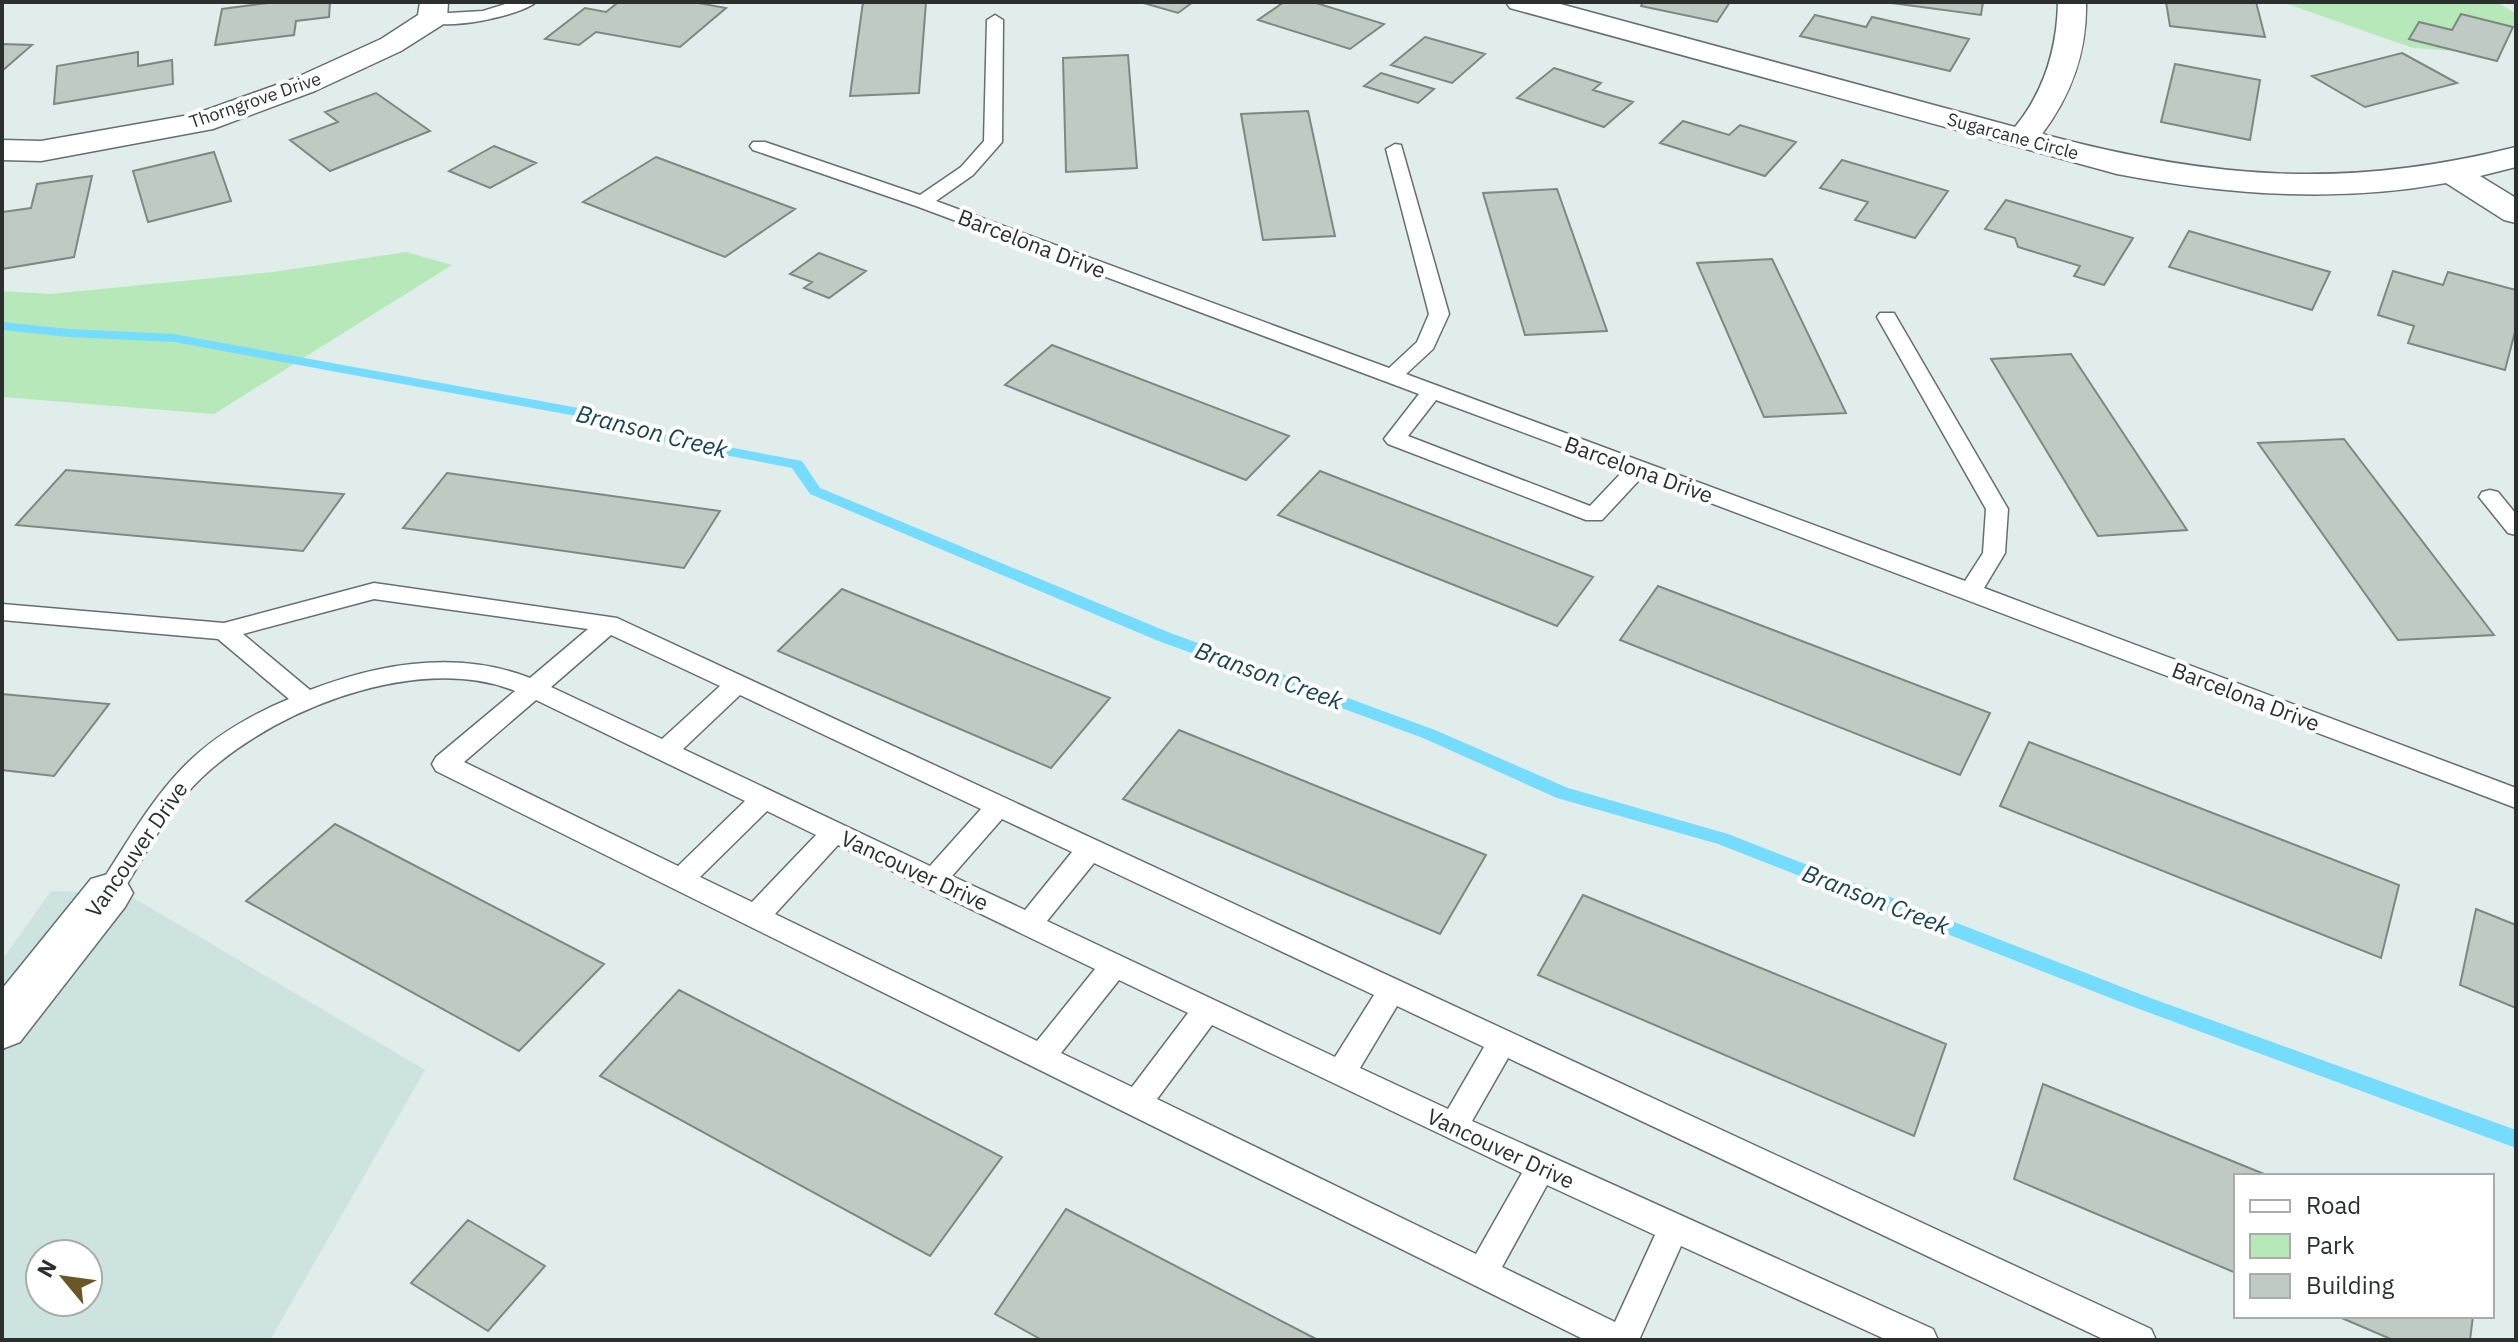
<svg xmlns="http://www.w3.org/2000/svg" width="2518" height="1342" font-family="'IBM Plex Sans',sans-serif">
  <rect width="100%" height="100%" fill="#e0edeb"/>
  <!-- built -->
  <path fill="#cde3df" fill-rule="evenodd" d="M51 891 127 894 425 1070 270 1340H2V960ZM40 1254H88V1302H40Z"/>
  <!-- green -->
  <path fill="#b7e8ba" d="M2282 2H2497L2516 14V20L2498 54 2413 48Z
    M406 252 452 265 214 414 2 397V291L50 294 273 272Z"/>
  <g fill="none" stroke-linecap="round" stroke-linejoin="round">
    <!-- stream -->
    <path fill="#75dcfd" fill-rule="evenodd" d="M2 322 69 329 174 334 584 409 675 437 802 461 820 488 1168 632 1435 730 1568 788 1728 834 2145 996 2516 1130V1148L2131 1006 1718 844 1557 798 1423 738 1156 640 810 494 792 468 673 445 582 417 174 342 69 337 2 330Z"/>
  </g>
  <!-- building -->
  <path fill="#bfcac4" stroke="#7e8883" stroke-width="2" d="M276 2H330L329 17 296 21 294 35 215 45 222 9Z
    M608 2H693L726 8 680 47 596 32 579 45 545 39 585 8 606 12 616 4Z
    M863 2H926L919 93 850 96Z
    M1140 2H1193L1178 13Z
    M1284 2H1313L1384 24 1350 49 1258 20Z
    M1643 2H1730L1717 22 1641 6Z
    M1884 2H1983L1981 15Z
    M2166 2H2256L2265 37 2170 26Z
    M2461 14 2513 27 2497 61 2409 39 2419 22 2452 30Z
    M1815 15 1866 27 1872 17 1969 39 1950 71 1800 36Z
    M1425 37 1485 54 1452 83 1391 65Z
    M2 44 32 45 2 71Z
    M138 52V66L172 60 173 84 54 104 57 66Z
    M2402 53 2457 83 2365 107 2312 76Z
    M1128 55 1137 168 1066 172 1063 58Z
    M2175 64 2260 80 2250 140 2161 122Z
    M1554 68 1601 83 1593 90 1633 102 1604 127 1517 98Z
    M1381 73 1434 89 1418 103 1364 86Z
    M376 93 430 131 330 171 290 140 338 122 325 112Z
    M1308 111 1335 236 1263 240 1241 114Z
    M1683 121 1729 135 1740 125 1796 142 1765 176 1660 143Z
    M494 146 536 163 490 188 449 171Z
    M214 152 231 201 148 222 133 171Z
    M656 157 795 209 725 257 583 202Z
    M1842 160 1948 191 1915 238 1855 220 1868 202 1820 188Z
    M92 176 74 257 2 269V212L31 208 37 184Z
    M1557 189 1607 331 1525 335 1483 193Z
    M2006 200 2133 238 2104 285 2074 276 2080 266 2018 247 2015 238 1985 229Z
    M2189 231 2330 272 2312 310 2169 267Z
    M819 253 866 271 829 298 804 288 812 282 790 274Z
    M1772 259 1846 413 1764 417 1697 263Z
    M2393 271 2443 285 2448 272 2516 290V328L2505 370 2408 343 2414 326 2378 315Z
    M1052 345 1289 436 1246 480 1005 385Z
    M2071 354 2187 530 2098 536 1991 359Z
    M2344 439 2494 635 2398 640 2258 443Z
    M66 470 344 494 303 551 16 525Z
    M1320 471 1593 577 1557 626 1278 515Z
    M447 473 720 511 684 568 403 528Z
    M1658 586 1990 713 1960 775 1620 640Z
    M842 589 1110 698 1051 768 778 651Z
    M2 694 109 704 54 776 2 770Z
    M1179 730 1486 855 1440 934 1123 799Z
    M2029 742 2399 885 2381 958 2000 806Z
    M335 824 604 964 519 1051 246 901Z
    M1583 895 1946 1044 1914 1136 1538 975Z
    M2476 909 2516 925V1008L2460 985Z
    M679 990 1002 1157 930 1256 600 1076Z
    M2043 1084 2269 1176H2236V1273L2014 1179Z
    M1066 1209 1318 1340H1042L995 1314Z
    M468 1220 545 1266 488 1331 411 1283Z
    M2337 1316H2473L2470 1340H2393Z"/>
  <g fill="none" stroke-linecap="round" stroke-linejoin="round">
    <defs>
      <path id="service" d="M512 2H536C520 16 440 33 424 19L432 14 483 11Z
        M995 15 1003 20 1002 142 973 175 936 201 1389 368 1417 342 1429 314 1386 149 1395 144 1401 145 1449 314 1433 349 1406 374 1965 581 1983 553 1986 509 1877 317 1880 313H1894L2008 509 2005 553 1984 588 2516 788V808L1642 477 1602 520H1586L1388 444 1384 439 1419 394 916 206 753 150 750 146 753 142H765L920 195 961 167 984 141 987 20ZM1436 400 1624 470 1590 506 1408 436Z
        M2490 490 2498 492 2516 514V535L2508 533 2479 497 2482 492Z
        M374 583 617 618 2151 1329 2156 1340H2105L1508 1058 1472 1121 1933 1329 1938 1340H1887L1681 1246 1639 1340H1585L436 771 432 764 436 757 515 691C415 650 255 715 187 793 159 825 140 865 117 900L108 904 99 900 95 893 99 886C157 795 183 743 289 699L218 639 2 620V604L224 623ZM374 599 588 629 530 678C459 650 380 663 310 690L243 634ZM611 635 720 686 662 739 551 687ZM740 695 981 809 930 866 683 749ZM536 700 745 801 678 866 464 762ZM767 811 816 835 752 902 700 877ZM1002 819 1072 852 1025 910 952 876ZM838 845 1095 969 1037 1041 775 914ZM1094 863 1374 995 1335 1057 1047 921ZM1119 980 1188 1013 1132 1087 1061 1053ZM1397 1006 1484 1047 1448 1109 1360 1068ZM1212 1025 1522 1173 1476 1254 1157 1099ZM1547 1185 1655 1235 1615 1322 1502 1267Z"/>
      <path id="minor" d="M420 2H448L447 19 442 25 401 51 315 91 213 129 41 161 2 160V140L41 141 195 114 293 79 381 39 418 15Z
        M1506 2H1553L2015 127C2045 90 2057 49 2058 2H2086C2087 52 2072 94 2042 134 2211 179 2345 190 2516 147V167L2480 176 2516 198V223L2504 220 2446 183C2336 203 2227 195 2117 174L1510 8Z
        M108 874 125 879 133 893 125 907 20 1042 2 1049V989L91 879Z"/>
    </defs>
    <!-- service casing -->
    <use href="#service" stroke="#65706e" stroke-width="3"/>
    <!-- minor casing -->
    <use href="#minor" stroke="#65706e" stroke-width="3"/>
    <!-- service -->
    <use href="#service" fill="#fff" fill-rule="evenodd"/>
    <!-- minor -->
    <use href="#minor" fill="#fff" fill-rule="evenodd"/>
  </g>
  <g text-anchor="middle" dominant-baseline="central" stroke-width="8" stroke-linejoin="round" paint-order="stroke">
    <!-- far-street labels -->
    <g font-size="18" fill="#2b302f" stroke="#fff">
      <text transform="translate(255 100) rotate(-19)">Thorngrove Drive</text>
      <text transform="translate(2013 136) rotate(15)">Sugarcane Circle</text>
    </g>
    <!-- street labels -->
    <g font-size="22" fill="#2b302f" stroke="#fff">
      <text transform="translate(1032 243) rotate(21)">Barcelona Drive</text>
      <text transform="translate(1639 469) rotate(20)">Barcelona Drive</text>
      <text transform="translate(2246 696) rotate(21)">Barcelona Drive</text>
      <text transform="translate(136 849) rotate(-55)">Vancouver Drive</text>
      <text transform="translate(915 870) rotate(25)">Vancouver Drive</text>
      <text transform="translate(1501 1148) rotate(25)">Vancouver Drive</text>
    </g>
    <!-- water labels -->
    <g font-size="24" font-style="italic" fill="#174553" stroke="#fff">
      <text transform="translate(652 431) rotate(14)">Branson Creek</text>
      <text transform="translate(1269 675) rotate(20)">Branson Creek</text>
      <text transform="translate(1876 899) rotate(21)">Branson Creek</text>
    </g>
  </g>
  <!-- border -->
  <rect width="2518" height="1342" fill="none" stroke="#2b302f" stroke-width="8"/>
  <!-- legend -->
  <rect x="2234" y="1174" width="260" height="144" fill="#ffffff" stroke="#aaacac" stroke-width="2"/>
  <rect x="2250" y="1200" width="40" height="12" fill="#ffffff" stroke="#aaacac" stroke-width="2"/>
  <text x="2306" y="1214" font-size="24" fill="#2b302f">Road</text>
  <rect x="2250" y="1234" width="40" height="24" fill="#b7e8ba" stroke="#aaacac" stroke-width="2"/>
  <text x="2306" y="1254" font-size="24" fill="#2b302f">Park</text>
  <rect x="2250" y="1274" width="40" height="24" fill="#bfcac4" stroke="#aaacac" stroke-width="2"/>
  <text x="2306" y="1294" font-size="24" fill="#2b302f">Building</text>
  <!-- north arrow -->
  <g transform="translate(64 1278) rotate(299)"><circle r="38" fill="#ffffff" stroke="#aaacac" stroke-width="2"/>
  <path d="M0-6L14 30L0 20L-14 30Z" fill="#695826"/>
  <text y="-12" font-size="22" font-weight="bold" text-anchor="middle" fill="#2b302f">N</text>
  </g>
</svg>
